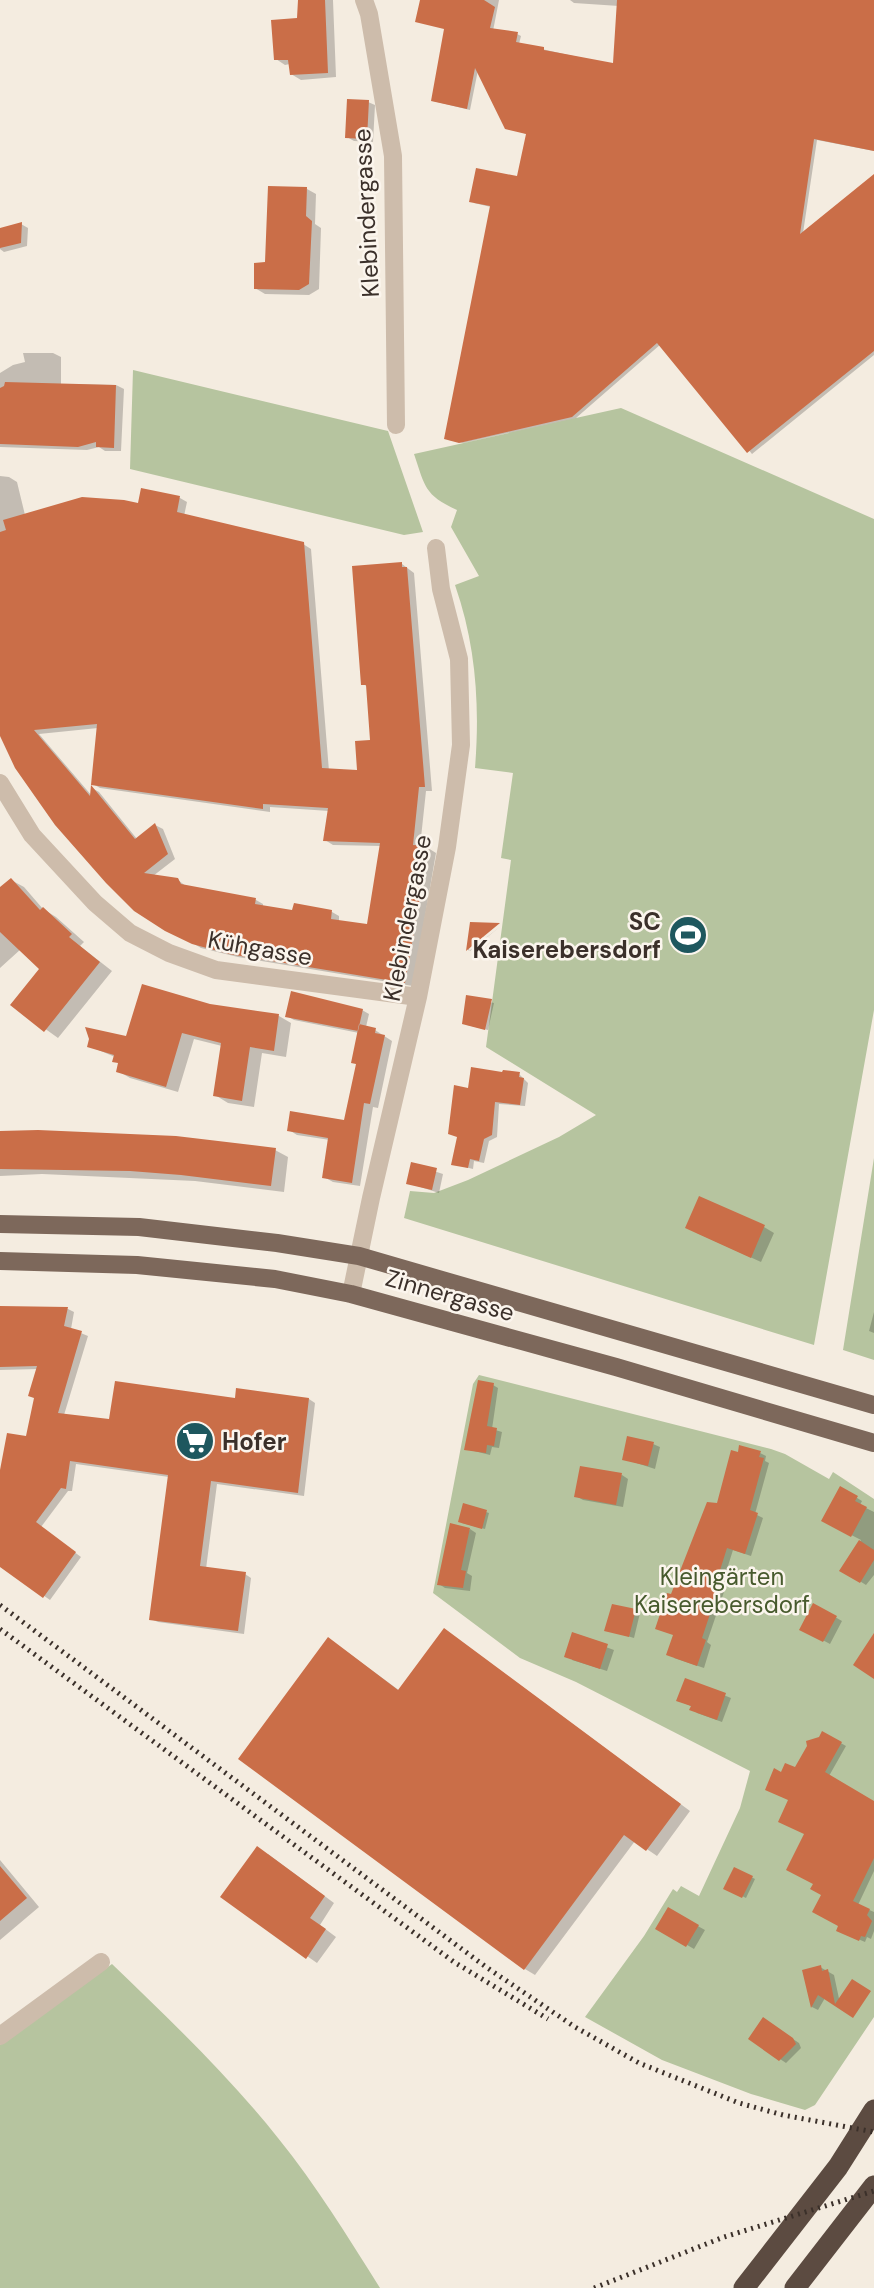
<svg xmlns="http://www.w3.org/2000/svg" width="874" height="2288" font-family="'DM Sans',sans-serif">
  <rect width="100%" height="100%" fill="#f4ece0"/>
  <!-- green -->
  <path fill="#b6c49f" d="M133 370 388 431 423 532 404 535 130 469Z
    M621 408 874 519V1010L814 1345 404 1218 410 1191 434 1193 468 1180 559 1137 596 1115 486 1047 511 860 501 858 513 773 475 768C480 705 476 645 455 585L479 576 451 527 457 510C424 495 425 486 414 454Z
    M874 1158V1360L843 1350Z
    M479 1375 771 1449 785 1454 829 1479 833 1472 874 1499V2017L815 2105 805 2110 751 2094 662 2060 585 2017 644 1936 673 1889 677 1892 681 1886 699 1896 740 1808 750 1771 576 1682 520 1658 433 1593 473 1384Z
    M112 1964C169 2019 228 2075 278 2138 316 2185 348 2237 380 2288H0V2045Z"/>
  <!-- shadow -->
  <path fill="#0003" fill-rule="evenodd" d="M299 0H333L336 77 301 80 291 74 290 64 285 65 276 59 299 19Z
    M422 0H499L493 31 517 34 521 36 519 44 614 65 619 6 574 3 570 0H874V151L817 140 803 233 874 176V355L752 454 661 344 576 418 463 443 449 440 491 207 474 203 518 178 527 134 506 128 478 70 470 110 433 101 446 29Z
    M368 102 375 105 373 142 354 141 347 137Z
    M307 189 316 194 315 224 321 228 319 289 309 295 265 294 255 288Z
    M21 224 28 228 27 246 4 252 0 249V230Z
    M23 353H53L61 357V384L116 385 124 389 121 451H105L99 447 87 450 0 447V373L13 365 25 362Z
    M0 476 9 477 17 482 25 515 139 505 142 490 180 498 187 502 184 516 303 544 311 549 329 771 359 772 372 742 368 687 363 684 402 564 414 573 432 791H426L420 847 428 848 436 853 413 986 238 957 201 948 135 909 0 729ZM98 728 93 784 100 788 270 812V807L329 811 325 840 333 845 381 846 368 926 339 922V916L332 912H293L263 907V904L256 900 187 887 178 880 153 876 175 859 163 829 155 825 137 839 99 792 92 788V796L39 734Z
    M11 880 24 887 43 909 56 917 84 942 80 946 112 971 58 1038 12 1005 41 969 21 949 0 968V890Z
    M471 924 469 951 501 926 470 951 468 950Z
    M468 997 494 1003 488 1030 467 1025Z
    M209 1005 279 1016 291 1023 286 1057 262 1053 254 1107 228 1103 215 1095 222 1046 194 1039 178 1092 130 1078 118 1071 120 1064 115 1057 89 1046 128 1038Z
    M362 1010 369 1014 366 1027 375 1030 392 1041 378 1108 373 1107 360 1186 333 1182 324 1177 330 1140 297 1135 289 1130 345 1122 358 1065 353 1062 359 1033 294 1020 287 1016Z
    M519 1074 528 1083 525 1106 499 1104 497 1137 489 1141 484 1163 474 1161 473 1169 453 1164 459 1137 450 1133 470 1090Z
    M0 1133 275 1150 288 1157 284 1192 195 1181 42 1174 0 1176Z
    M412 1164 443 1174 439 1193 408 1183Z
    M764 1227 774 1233 761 1262 697 1233Z
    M0 1308 68 1309 74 1312 71 1329 88 1336 64 1415 111 1421 236 1400 238 1390 309 1399 315 1403 304 1496 217 1484 206 1569 245 1574 251 1578 244 1634 158 1622 151 1619 169 1477 76 1464 72 1491H68L41 1527 81 1557 50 1600 0 1565V1479L27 1438 36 1399 38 1369 0 1370Z
    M874 1312V1333L869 1331Z
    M493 1385 498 1388 492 1429 502 1432 499 1448 492 1447 490 1455 466 1449Z
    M653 1444 660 1447 655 1469 624 1459Z
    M760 1453 766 1456 765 1461 769 1463 755 1514 763 1518 751 1556 733 1550 722 1585 725 1589 707 1642 711 1645 704 1668 674 1658 672 1597 718 1505Z
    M622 1475 628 1479 623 1507 583 1500 576 1496Z
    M841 1488 862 1501 860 1505 874 1512V1575L866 1585 842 1570 861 1540 824 1521Z
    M464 1505 489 1513 485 1529 462 1523Z
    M470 1529 476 1533 467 1573 472 1576 470 1591 445 1588 439 1584Z
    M814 1605 842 1621 830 1644 802 1629Z
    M635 1610 640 1613 634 1638 606 1630Z
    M573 1635 614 1650 607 1671 572 1660Z
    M455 1637 690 1811 657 1856 635 1841 535 1975 525 1969 339 1646 400 1691Z
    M686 1680 731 1698 722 1722 697 1713 693 1707 684 1703Z
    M823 1733 846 1746 829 1776 874 1810V1871L858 1905 874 1912V1931L871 1939 867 1937 865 1942 844 1933 816 1883 806 1834 790 1800 782 1775 795 1769Z
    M268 1854 334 1903 320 1925 336 1937 317 1963 222 1897Z
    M0 1860 39 1907 0 1940Z
    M735 1869 755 1879 746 1898 726 1888Z
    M669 1910 705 1930 694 1949 658 1928Z
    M820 1967 834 1975 841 2008 825 1998 818 2010 812 2007 804 1971Z
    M769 2023 799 2043 801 2048 786 2063 780 2059Z"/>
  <!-- building -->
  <path fill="#ca6e48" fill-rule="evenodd" d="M298 0H325L328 73 290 75 288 60H274L271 20 297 18Z
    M420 0H484L495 7 490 28 518 32 516 42 544 47V50L613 63 617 0H874V151L814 139 800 234 874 174V351L747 453 657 343 572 417 459 443 444 439 490 206 469 202 476 168 517 176 526 134 505 129 475 68 467 109 431 101 444 29 415 22Z
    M347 99 369 100 367 139 345 138Z
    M268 186 307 187 306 216 312 221 309 284 299 290 254 289V263L265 262Z
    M22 222 21 243 0 248V228Z
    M5 382 116 385 114 448 96 447V442L78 447 0 444V388L4 386Z
    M141 488 180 496 177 512 304 542 322 768 357 770 355 741 370 740 366 685H361L352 566 402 562V567H407L425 787H419L413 845 429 846 405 983 229 954 192 944 165 931 134 911 106 883 55 825 15 768 0 736V532L6 530 3 520 82 497 124 500 138 503ZM97 724 91 785 263 809V804L328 808 323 841 380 843 367 924 331 919 332 910 294 903 292 910 255 904 256 898 181 884 178 878 144 873 168 854 155 823 135 839 91 785 90 796 34 730Z
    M11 878 40 910 43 907 72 934 69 937 100 962 44 1032 10 1005 39 969 0 932V887Z
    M470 922 500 923 466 951Z
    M142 984 210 1004 279 1014 274 1051 250 1047 242 1101 213 1096 221 1043 182 1033 166 1087 116 1072 118 1063 112 1062 114 1055 87 1047 89 1039 85 1027 126 1036Z
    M291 991 363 1009 358 1031 285 1017Z
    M466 995 492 999 485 1030 462 1024Z
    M359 1024 376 1028 375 1033 385 1035 370 1104 364 1103 352 1183 322 1178 328 1138 287 1131 290 1111 344 1120 356 1064 351 1063Z
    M471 1067 502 1072 503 1070 520 1072 519 1077 524 1078 520 1105 495 1102 492 1135 484 1139 479 1161 470 1159 468 1168 451 1165 457 1137 448 1134 454 1085 468 1088Z
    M38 1130 176 1136 276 1148 271 1186 181 1175 130 1171 0 1169V1131Z
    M411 1162 437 1168 432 1190 406 1184Z
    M699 1196 765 1225 751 1258 685 1228Z
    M0 1306 68 1307 64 1326 82 1331 58 1413 109 1419 115 1381 235 1398 236 1388 309 1398 298 1493 211 1481 200 1566 246 1572 238 1631 149 1620 168 1475 70 1461 66 1489 61 1488 36 1522 76 1552 43 1598 0 1567V1470L7 1433 26 1436 34 1398 28 1396 37 1366 0 1367Z
    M478 1380 494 1383 487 1426 497 1428 494 1446 487 1445 486 1453 464 1450Z
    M627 1436 654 1442 648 1466 622 1460Z
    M739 1445 761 1451 759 1457 764 1458 750 1510 758 1513 745 1554 727 1548 716 1583 720 1584 702 1638 706 1640 697 1666 666 1655 673 1635 655 1629 667 1593 671 1594 707 1502 717 1503 731 1450 738 1452Z
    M580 1466 622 1473 616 1505 574 1497Z
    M840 1486 858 1496 855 1501 867 1507 851 1537 821 1521Z
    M463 1503 487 1510 482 1529 458 1522Z
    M450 1523 470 1528 461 1570 466 1571 463 1588 437 1585Z
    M859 1540 874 1550V1560L860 1583 839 1571Z
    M813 1603 837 1616 823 1642 799 1630Z
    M612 1604 636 1609 629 1637 604 1631Z
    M444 1628 681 1804 646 1851 624 1835 524 1970 238 1759 328 1637 398 1690Z
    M572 1632 608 1644 600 1669 564 1657Z
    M874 1633V1679L853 1665Z
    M685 1678 726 1693 717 1720 689 1710 691 1706 676 1701Z
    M822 1731 842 1742 825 1772 874 1801V1858L853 1901 870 1909 867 1915 872 1921 865 1937 861 1936 859 1941 836 1931 838 1926 812 1912 821 1895 810 1889 813 1884 786 1870 804 1834 778 1822 788 1800 765 1790 774 1768 781 1772 785 1763 795 1767 807 1746 806 1741 819 1737Z
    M257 1846 325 1896 310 1918 326 1929 306 1959 220 1897Z
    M0 1866 27 1898 0 1921Z
    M734 1867 753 1876 742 1898 723 1889Z
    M668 1907 699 1925 686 1947 655 1929Z
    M821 1965 822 1971 828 1969 835 2004 852 1979 871 1991 853 2018 818 1995 811 2008 802 1970Z
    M763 2017 793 2038 796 2044 779 2061 748 2039Z"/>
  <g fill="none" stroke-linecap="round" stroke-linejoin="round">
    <!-- street -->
    <path stroke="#cdbcab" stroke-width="18" d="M364 0 369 14 393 156 396 425
      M0 783 32 835 95 903 130 933 169 953 216 970 418 997
      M351 1294 371 1198 418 997 447 847 461 745 459 659 441 589 436 548
      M0 2036 101 1962"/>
    <!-- primary -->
    <path stroke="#7d685b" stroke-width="18" d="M0 1224 139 1227 277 1243 359 1256 874 1405
      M0 1261 137 1265 275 1279 351 1294 616 1367 874 1443"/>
    <!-- highway -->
    <path stroke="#5c4b41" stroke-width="21" d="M744 2288 838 2167 874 2110
      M795 2288 874 2186"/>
    <!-- rail -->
    <path stroke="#3b302a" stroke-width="5" stroke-dasharray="2 5" stroke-linecap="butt" d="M0 1605 486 1967 575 2027 639 2063 739 2103 783 2115 874 2132
      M0 1629 454 1962 548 2019
      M594 2288 724 2237 874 2191"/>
  </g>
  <!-- icons -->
  <defs>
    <symbol id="stadium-disc" viewBox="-11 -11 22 22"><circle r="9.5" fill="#1e575e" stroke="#fbf5ed"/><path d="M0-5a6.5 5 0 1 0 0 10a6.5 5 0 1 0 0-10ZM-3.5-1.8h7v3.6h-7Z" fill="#fff"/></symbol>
    <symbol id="supermarket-disc" viewBox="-11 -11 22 22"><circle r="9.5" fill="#1e575e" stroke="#fbf5ed"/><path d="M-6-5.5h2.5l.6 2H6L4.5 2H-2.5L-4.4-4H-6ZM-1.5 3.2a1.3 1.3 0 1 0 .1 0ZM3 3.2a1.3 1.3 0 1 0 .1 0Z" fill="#fff"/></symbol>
  </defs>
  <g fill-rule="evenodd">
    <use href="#stadium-disc" x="666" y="913" width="44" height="44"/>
    <use href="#supermarket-disc" x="173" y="1419" width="44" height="44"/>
  </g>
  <g text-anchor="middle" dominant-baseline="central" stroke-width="5" stroke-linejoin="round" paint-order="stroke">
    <!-- street labels -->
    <g font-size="24" fill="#3b302a" stroke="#fbf5ed">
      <text transform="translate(366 213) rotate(-93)">Klebindergasse</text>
      <text transform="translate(407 918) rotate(-79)">Klebindergasse</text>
      <text transform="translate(260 948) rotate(10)">Kühgasse</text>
      <text transform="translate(450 1295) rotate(16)">Zinnergasse</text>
    </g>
    <!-- poi labels -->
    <g font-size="24" font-weight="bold" fill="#3b302a" stroke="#fbf5ed" text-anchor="end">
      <text x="661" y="921">SC<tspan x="661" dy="28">Kaiserebersdorf</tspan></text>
      <text x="222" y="1441" text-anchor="start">Hofer</text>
    </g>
    <!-- park labels -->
    <g font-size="24" fill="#475a2d" stroke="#fbf5ed">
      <text x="722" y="1576">Kleingärten<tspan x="722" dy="28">Kaiserebersdorf</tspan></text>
    </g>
  </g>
</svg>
